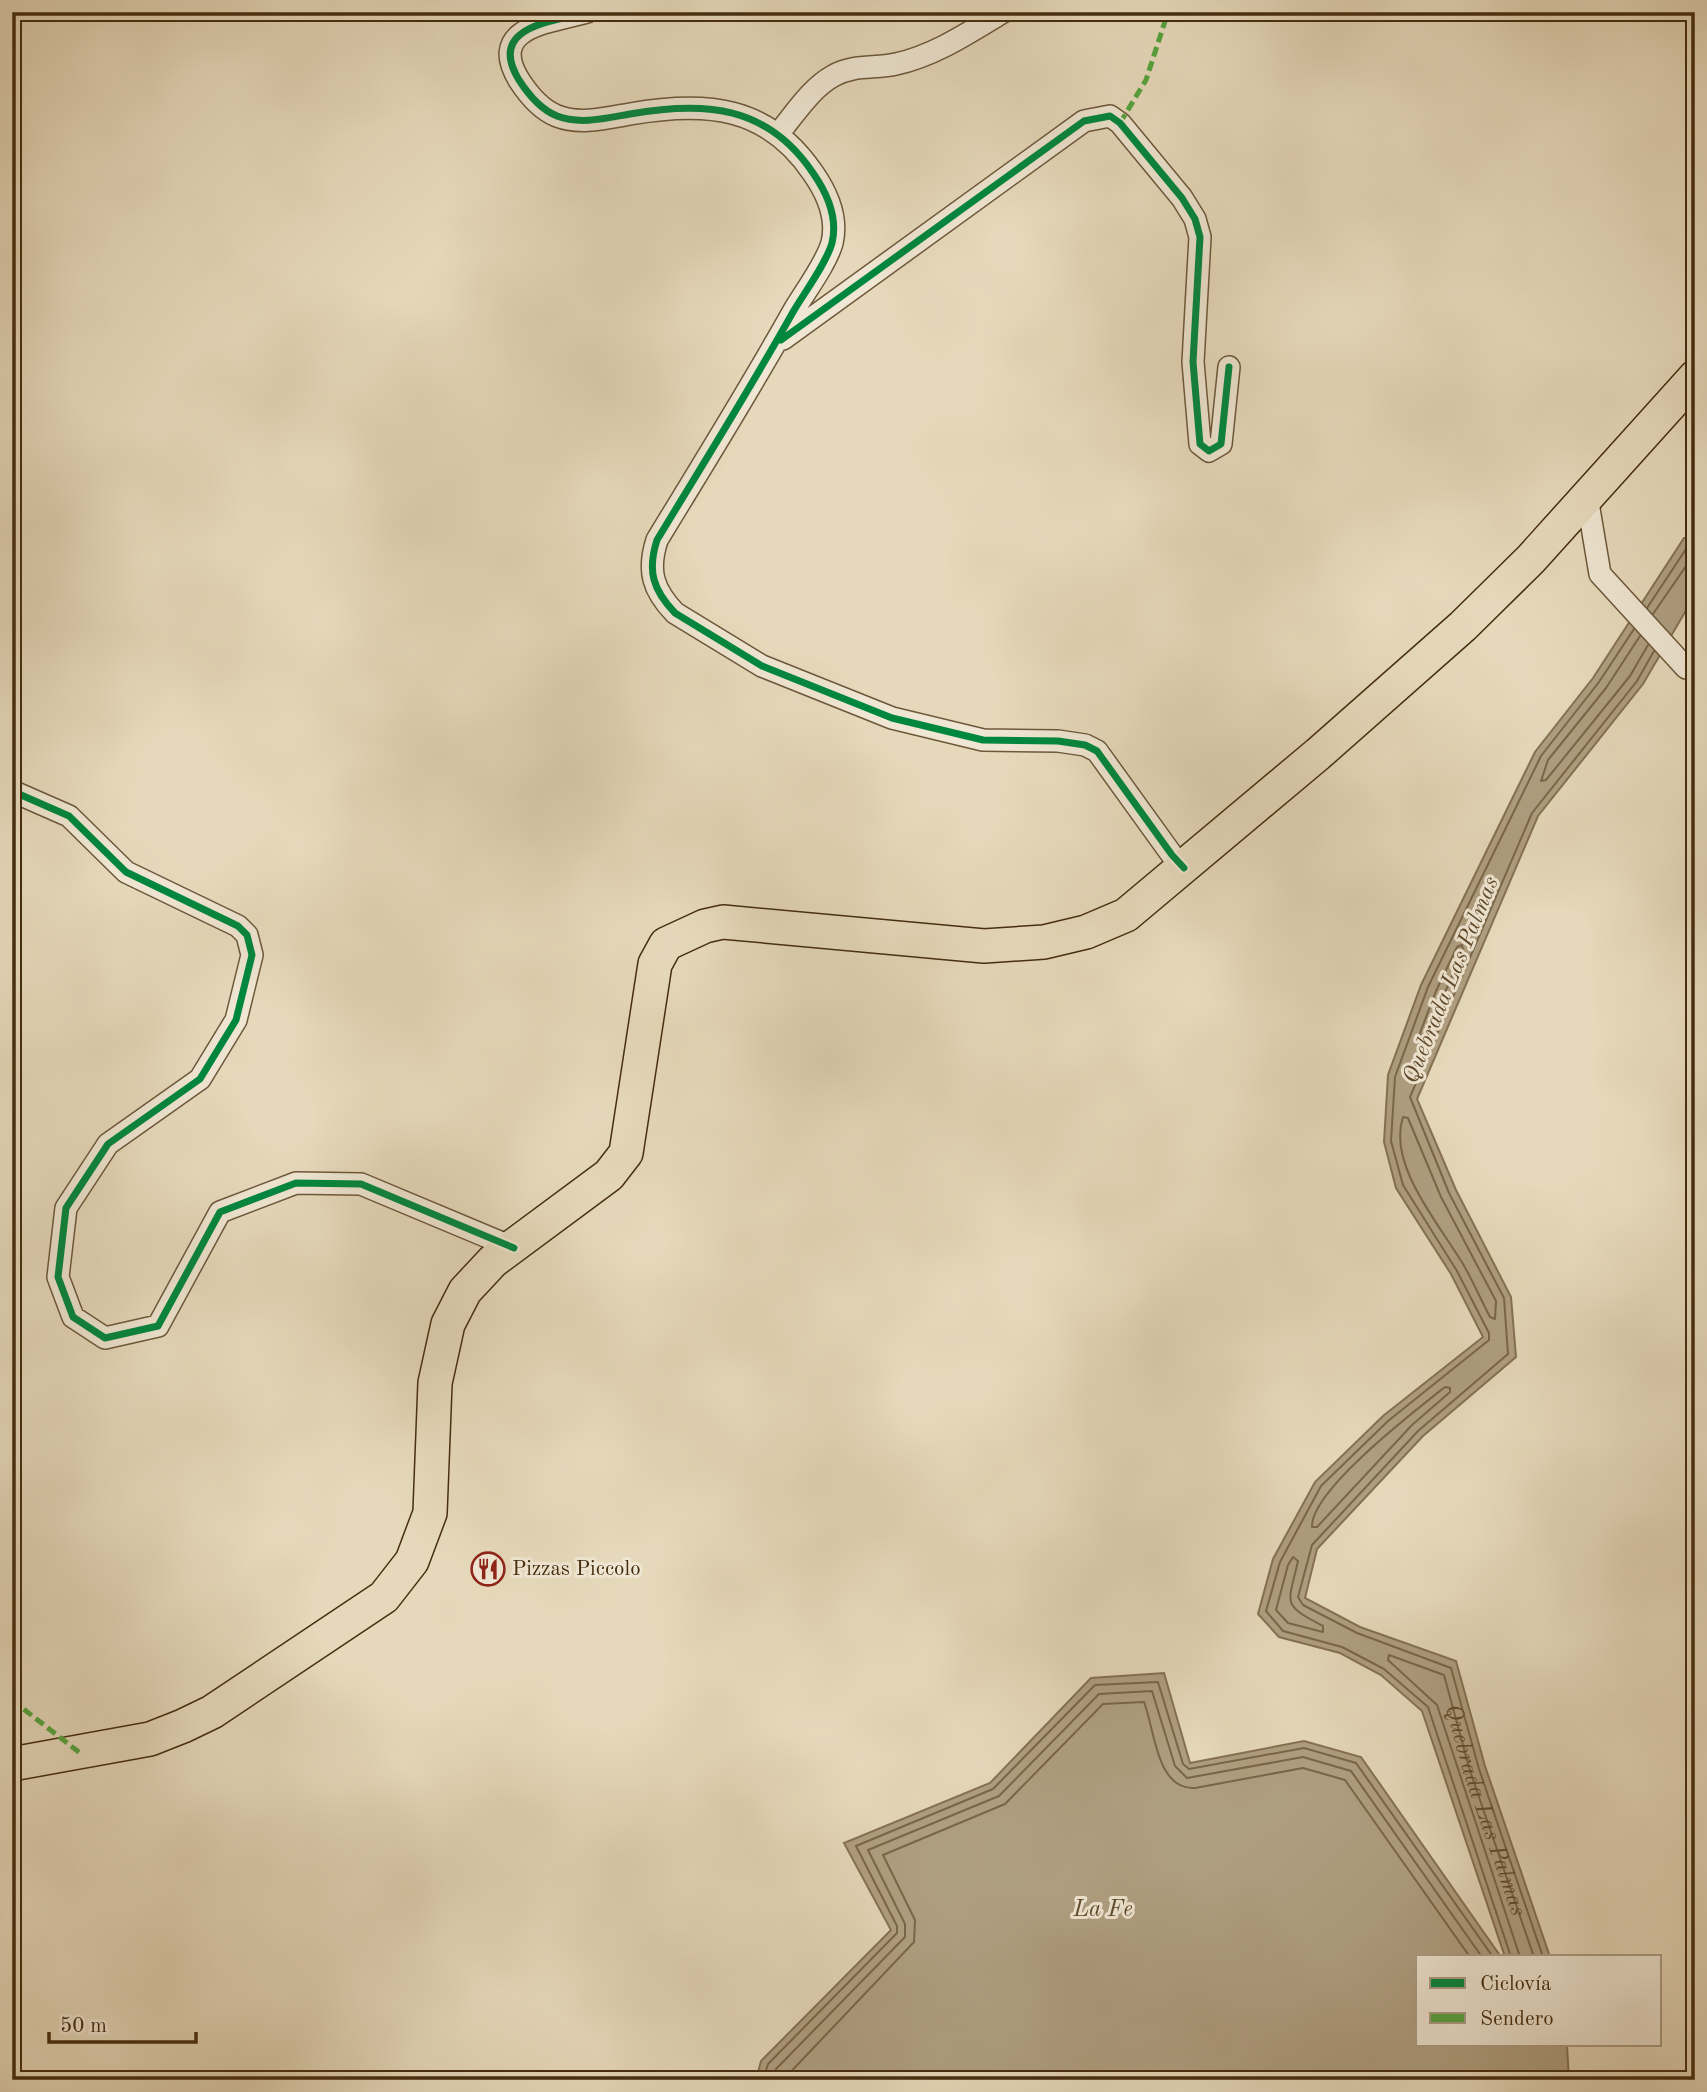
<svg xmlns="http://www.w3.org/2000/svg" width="1707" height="2092" font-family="'Old Standard TT',serif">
  <rect width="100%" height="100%" fill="#e6d9bb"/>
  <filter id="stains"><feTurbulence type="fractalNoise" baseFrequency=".00286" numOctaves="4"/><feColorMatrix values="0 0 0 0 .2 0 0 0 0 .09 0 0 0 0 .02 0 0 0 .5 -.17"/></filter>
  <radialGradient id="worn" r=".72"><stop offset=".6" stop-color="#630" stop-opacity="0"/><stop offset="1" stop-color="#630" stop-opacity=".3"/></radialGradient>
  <!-- water -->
  <path fill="#af9f81" stroke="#857153" stroke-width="2" d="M1695 537V595L1643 684 1538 816 1417 1099 1456 1190 1511 1297 1516 1357 1423 1436 1317 1549 1305 1598 1360 1627 1456 1661 1485 1766 1550 1957H1505L1422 1711 1381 1675 1340 1653 1279 1637 1258 1614 1273 1559 1315 1482 1383 1416 1483 1337 1451 1274 1396 1188 1384 1142 1388 1075 1421 985 1535 752 1593 678 1684 538Z
    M1164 1673 1190 1763 1304 1741 1361 1757 1501 1957H1418V2045H1567L1569 2080H756L761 2061 891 1930 844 1843 990 1783 1091 1678Z"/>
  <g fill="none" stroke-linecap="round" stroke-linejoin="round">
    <!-- shore -->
    <g stroke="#7a6648" stroke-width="2">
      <path d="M1647 608 1688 546 1695 544"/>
      <path d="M1653 614 1695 553"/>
      <path d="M1640 636 1606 688 1548 760 1541 781 1546 780 1630 676 1648 645"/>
      <path d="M1462 945 1463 950 1427 1035 1422 1037 1420 1033 1436 991 1457 947Z"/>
      <path d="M1403 1117 1408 1118 1441 1197 1496 1301 1495 1319 1490 1317C1481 1300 1473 1281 1463 1264 1440 1225 1387 1165 1403 1117Z"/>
      <path d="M1445 1387 1450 1388V1392L1412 1425 1317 1527H1312C1310 1491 1416 1410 1445 1387Z"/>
      <path d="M1293 1557 1298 1561C1288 1605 1281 1604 1323 1626V1632L1288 1623 1276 1610 1288 1565Z"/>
      <path d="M1511 1957 1428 1707 1384 1669 1342 1647 1283 1631 1266 1611 1280 1562 1321 1486 1388 1421 1489 1340V1333L1457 1271 1403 1185 1391 1141 1395 1077 1428 987 1541 756 1599 682 1634 629"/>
      <path id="s1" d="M1520 1957 1437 1705 1388 1660 1389 1655 1444 1675 1470 1771 1534 1957"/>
      <path d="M1543 1957 1479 1769 1451 1668 1357 1633 1303 1605 1298 1597 1312 1545 1418 1431 1508 1354 1504 1298 1449 1193 1410 1097 1532 813 1637 681 1654 651"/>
      <path d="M763 2080 768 2064 897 1933V1926L856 1846 993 1789 1095 1685 1158 1682 1183 1764 1189 1769 1304 1748 1356 1763 1493 1957"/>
      <path d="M772 2080 776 2069 905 1937V1924L868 1850 999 1796 1099 1694 1152 1691 1175 1766 1187 1778 1303 1757 1351 1771 1482 1957"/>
      <path d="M783 2080 914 1942 915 1920 883 1855 1005 1804 1103 1704 1144 1702C1155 1730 1156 1790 1195 1788L1303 1768 1345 1780 1470 1957"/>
    </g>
    <defs>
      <path id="minor" d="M587 12C553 22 486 26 519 80 528 94 542 110 557 116 580 125 607 118 630 114 705 101 767 105 813 173 827 193 838 218 832 243 826 264 804 293 793 312 750 389 703 464 657 540 647 571 653 590 675 613L762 666 892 718 983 740 1058 741 1085 745 1097 751 1172 855 1184 868
        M778 134C794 115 811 88 833 76 854 64 875 69 896 64 934 56 970 32 1003 12
        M783 339 1084 121 1110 116 1120 123 1182 198 1195 219 1200 237 1193 362 1200 444 1209 451 1221 444 1229 367
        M1587 497 1600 574 1686 668 1695 669
        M12 791 69 816 126 872 238 926 247 935 252 955 236 1020 200 1079 108 1144 66 1208 58 1277 73 1317 105 1338 158 1326 220 1212 296 1183 361 1184 514 1248"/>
      <path id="primary" d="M12 1764 150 1739 183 1726 212 1712 384 1597 412 1561 430 1513 435 1383 448 1324 465 1291 493 1261 609 1175 626 1153 655 964 666 944 705 926 723 922 984 946 1044 942 1086 932 1126 915 1318 754 1463 626 1531 559 1695 377"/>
    </defs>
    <!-- minor casing -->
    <use href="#minor" stroke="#6d583a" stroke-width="24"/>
    <!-- primary casing -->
    <use href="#primary" stroke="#452d0f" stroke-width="36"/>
    <!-- minor -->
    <use href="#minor" stroke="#efe6d3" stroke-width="21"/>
    <!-- primary -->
    <use href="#primary" stroke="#e6d9bb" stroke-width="33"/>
    <!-- quiet -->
    <path stroke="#55a43f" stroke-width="5" stroke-dasharray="10 5" stroke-linecap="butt" d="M1120 123 1146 80 1168 12
      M12 1700 80 1753"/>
    <defs>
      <path id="cycleway" d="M587 12C553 22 486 26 519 80 528 94 542 110 557 116 580 125 607 118 630 114 705 101 767 105 813 173 827 193 838 218 832 243 826 264 804 293 793 312 750 389 703 464 657 540 647 571 653 590 675 613L762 666 892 718 983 740 1058 741 1085 745 1097 751 1172 855 1184 868
        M781 340 1084 121 1110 116 1120 123 1182 198 1195 219 1200 237 1193 362 1200 444 1209 451 1221 444 1229 367
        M12 791 69 816 126 872 238 926 247 935 252 955 236 1020 200 1079 108 1144 66 1208 58 1277 73 1317 105 1338 158 1326 220 1212 296 1183 361 1184 514 1248"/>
    </defs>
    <!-- cycleway casing -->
    <use href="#cycleway" stroke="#efe6d3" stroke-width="11"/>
    <!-- cycleway -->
    <use href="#cycleway" stroke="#00873e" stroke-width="7"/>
  </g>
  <!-- icons -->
  <defs>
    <symbol id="restaurant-ring" viewBox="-11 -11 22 22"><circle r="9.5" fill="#efe6d3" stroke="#8f2418" stroke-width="1.5"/><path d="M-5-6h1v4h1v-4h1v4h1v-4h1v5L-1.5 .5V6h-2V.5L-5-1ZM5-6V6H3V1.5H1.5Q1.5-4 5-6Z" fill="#8f2418"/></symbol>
  </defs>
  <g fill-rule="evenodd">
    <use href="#restaurant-ring" x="469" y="1550" width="38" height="38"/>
  </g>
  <g text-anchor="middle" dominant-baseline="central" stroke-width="6" stroke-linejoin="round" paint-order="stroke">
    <!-- poi labels -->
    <g font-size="21" fill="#452d0f" stroke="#efe6d3" text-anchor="start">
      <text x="512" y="1569">Pizzas Piccolo</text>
    </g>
    <!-- water labels -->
    <g font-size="23" font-style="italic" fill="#604a2c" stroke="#efe6d3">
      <text transform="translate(1451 980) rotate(-68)">Quebrada Las Palmas</text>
      <text stroke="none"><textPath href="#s1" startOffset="537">Quebrada Las Palmas</textPath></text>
      <text x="1103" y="1909">La Fe</text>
    </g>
  </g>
  <!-- margin -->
  <rect width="1707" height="2092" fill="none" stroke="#e6d9bb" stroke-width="42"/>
  <rect x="14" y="14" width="1679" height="2064" fill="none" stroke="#452d0f" stroke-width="3.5"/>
  <rect x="21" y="21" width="1665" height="2050" fill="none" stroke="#452d0f" stroke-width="2"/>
  <!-- legend -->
  <rect x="1416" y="1955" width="245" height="91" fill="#efe6d3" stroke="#ab9c85" stroke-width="2"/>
  <rect x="1430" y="1978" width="35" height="10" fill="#00873e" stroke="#ab9c85" stroke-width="2"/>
  <text x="1480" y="1990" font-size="21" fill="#452d0f">Ciclovía</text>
  <rect x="1430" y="2013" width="35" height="10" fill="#55a43f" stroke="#ab9c85" stroke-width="2"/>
  <text x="1480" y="2025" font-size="21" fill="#452d0f">Sendero</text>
  <!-- scale -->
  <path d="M49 2032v10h147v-10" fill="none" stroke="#452d0f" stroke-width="3.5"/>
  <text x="60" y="2032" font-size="21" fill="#452d0f" stroke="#efe6d3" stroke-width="5" paint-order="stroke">50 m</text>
  <rect width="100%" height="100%" filter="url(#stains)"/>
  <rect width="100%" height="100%" fill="url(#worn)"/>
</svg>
